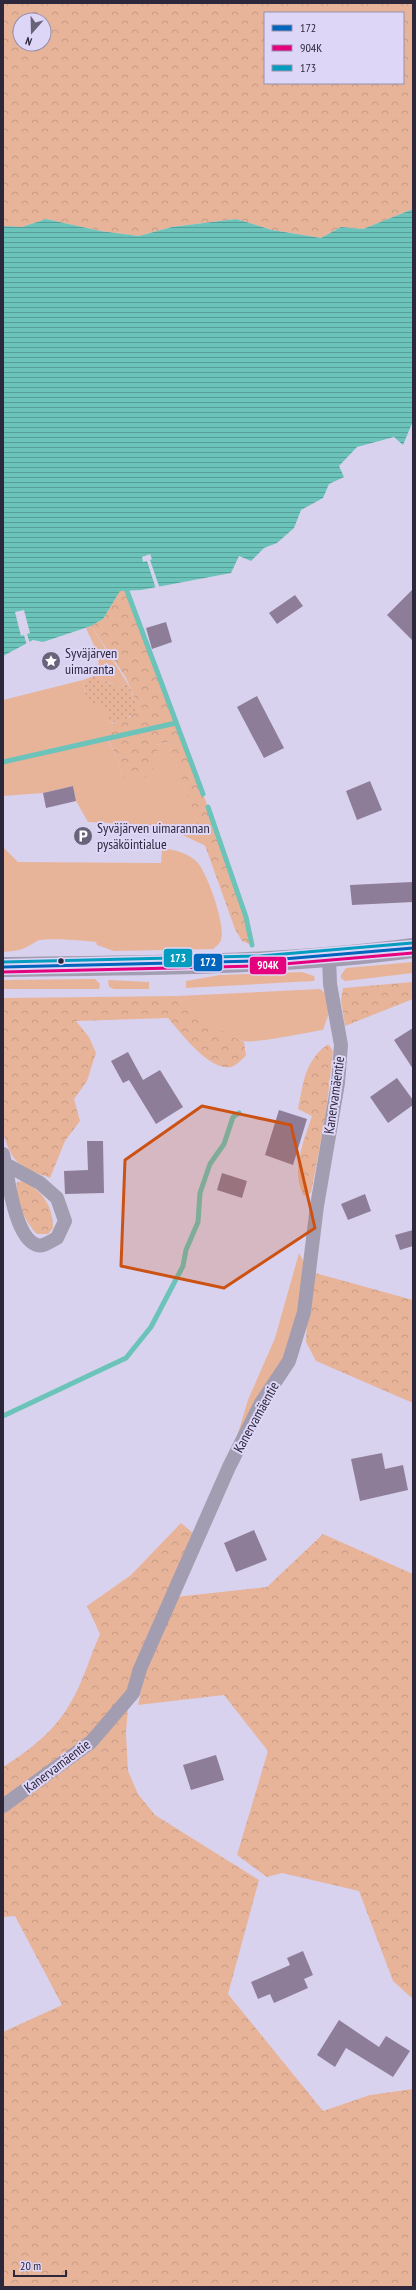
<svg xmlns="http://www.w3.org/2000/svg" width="416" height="2290" font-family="'PT Sans Narrow',sans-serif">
  <defs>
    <pattern id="forest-crowns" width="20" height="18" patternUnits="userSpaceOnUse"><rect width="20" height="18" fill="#e7b49a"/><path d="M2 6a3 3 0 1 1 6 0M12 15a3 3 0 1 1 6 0" fill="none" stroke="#c69b86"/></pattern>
    <pattern id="park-dots" width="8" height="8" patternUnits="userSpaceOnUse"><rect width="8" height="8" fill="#e7b49a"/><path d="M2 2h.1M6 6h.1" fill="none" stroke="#c69b86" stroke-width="1.8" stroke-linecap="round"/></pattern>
    <pattern id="water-rules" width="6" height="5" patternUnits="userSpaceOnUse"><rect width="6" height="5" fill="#6bc3ba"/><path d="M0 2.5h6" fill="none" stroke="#589e98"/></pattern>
  </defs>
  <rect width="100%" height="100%" fill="#d9d2ee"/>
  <!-- grass -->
  <path fill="#e7b49a" d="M91 626 128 684 118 687 107 721 113 723 107 739 117 758 122 777 156 745 168 742 206 846 163 826 88 822 76 801 73 786 43 793 3 796V700L83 680 86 700 114 685 94 676C106 662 91 641 86 628Z
    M3 847 18 862 161 863 162 848C175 850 189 853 198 863 208 875 226 926 221 940 220 943 216 947 213 949L114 951 97 945 96 942C87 941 43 937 37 941 24 949 20 951 3 952Z
    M413 962V973L345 981 341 978V975L346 968Z
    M302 972 314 976 315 980 313 981 186 988V981L220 975Z
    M95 979 100 984 99 989H3V980Z
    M108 980 149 982V989H114L109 987Z
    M320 989 325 993 329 1013 323 1030C309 1032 253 1044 243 1041 218 1035 196 1013 177 996Z
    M299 1253 307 1268 290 1350 231 1456 248 1400 275 1338Z"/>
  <!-- forest -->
  <path fill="url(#forest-crowns)" fill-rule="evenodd" d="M3 3H413V209L363 229 341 227 321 238 272 230 236 219 172 227 139 236 100 231 46 219 22 227 3 226ZM265 13H403V83H265ZM20 20H44V44H20Z
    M120 591H127L208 807 246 917 252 945 242 941 235 929 168 742 156 745 159 762 146 777H122L117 758 107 738 113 723 130 717 136 702 126 678 91 626 103 619Z
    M413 982V999L345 1026 341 1000 343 988Z
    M177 996C198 1014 218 1031 244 1042L246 1056C242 1059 236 1066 231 1067 209 1071 181 1033 168 1018L76 1021 89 1037 96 1053 87 1081 74 1099 80 1121 65 1141 50 1178C19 1166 13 1165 3 1133V998Z
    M328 1044 333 1051 326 1114 311 1193 304 1196C290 1171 304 1141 312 1116L298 1109C304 1081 304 1062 328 1044Z
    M24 1181C43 1192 53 1206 53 1228L48 1234H37C25 1222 14 1199 17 1182Z
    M315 1273 413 1300V1403L316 1361 306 1342 307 1316Z
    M181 1523 194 1534 130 1687 89 1739 3 1800V1767C30 1750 55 1731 71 1702 83 1682 90 1656 100 1634L87 1606 131 1575Z
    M323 1534 413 1574V1999L393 1981 359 1891 282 1873 267 1877 237 1855 268 1751 224 1695 138 1705 146 1668 175 1597 267 1587Z
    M128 1706 126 1733 128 1771 138 1794 155 1815 259 1880 228 1994 323 2111 370 2095 413 2089V2287H3V2032L62 2005 15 1916 3 1917V1814L96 1747Z"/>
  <!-- park -->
  <path fill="url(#park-dots)" d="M94 676 118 687 128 684 136 702V712C128 718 117 725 107 721L108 715 106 708 86 700 83 680Z"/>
  <!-- water -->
  <path fill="url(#water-rules)" d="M413 209V421L403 445 394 437 357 447 339 466 344 477 329 484 323 498 301 510 294 528 277 543 264 548 251 561 239 556 231 573 141 590 120 591 103 619 91 626 43 642 33 640 3 656V226L22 227 46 219 100 231 139 236 172 227 236 219 272 230 321 238 341 227 363 229Z"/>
  <!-- pier -->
  <path fill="#d9d2ee" d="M150 554 152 559 150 560 160 589H156L147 561 143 562 142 557Z
    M24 610 30 633 27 634 30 644 27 646 24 635 21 636 15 612Z"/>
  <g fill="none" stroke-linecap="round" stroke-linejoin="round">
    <!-- stream -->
    <path stroke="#6bc3ba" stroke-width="5" d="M127 591 203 794
      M3 762 176 723
      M208 807 246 917 252 945
      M3 1416 126 1358 151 1327 183 1266 186 1250 198 1222 200 1193 210 1164 224 1144 233 1117 239 1113"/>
  </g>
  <!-- building -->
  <path fill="#8d7d99" d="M413 589V641L387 615Z
    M295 595 303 606 277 624 269 613Z
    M166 622 172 642 152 649 146 628Z
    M257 696 284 748 264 758 237 707Z
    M370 781 382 810 357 820 346 791Z
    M73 786 76 801 46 808 43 793Z
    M412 882 413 902 352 905 350 885Z
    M413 1028V1069L394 1040Z
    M128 1052 143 1080 160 1070 183 1107 156 1124 129 1080 123 1083 111 1061Z
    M397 1078 413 1100V1105L388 1123 370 1097Z
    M279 1110 307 1119 293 1165 265 1155Z
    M87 1141H103L104 1193 65 1194 64 1171 88 1170Z
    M222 1173 247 1181 242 1198 217 1190Z
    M365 1194 371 1211 348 1220 341 1204Z
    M413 1230V1246L400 1250 395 1235Z
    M382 1453 385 1469 403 1465 408 1490 360 1501 351 1459Z
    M254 1530 267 1560 236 1572 224 1543Z
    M216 1755 224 1780 191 1790 183 1765Z
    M303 1951 313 1975 304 1979 308 1988 274 2003 270 1994 258 1999 251 1982 290 1965 287 1958Z
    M339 2020 379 2047 386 2036 410 2051 393 2077 346 2048 335 2067 317 2055Z"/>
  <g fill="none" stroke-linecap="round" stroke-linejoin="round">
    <!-- street -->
    <path stroke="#a39db1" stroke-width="14" d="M3 1154C8 1175 14 1238 37 1245 43 1247 51 1241 57 1238L65 1221 57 1198 40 1183 5 1164
      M3 1806 91 1742 133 1693 140 1669 229 1467 261 1403 289 1361 304 1312 317 1206 338 1083 341 1045 330 984 329 957"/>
    <!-- secondary -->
    <path stroke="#a39db2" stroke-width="20" d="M3 967C139 965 278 966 413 948"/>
    <defs>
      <path id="bus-1" d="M3 967 260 961 413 948"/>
      <path id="bus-2" d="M3 972 260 966 413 953"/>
      <path id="bus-3" d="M3 962 260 956 412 943"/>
    </defs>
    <!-- bus-1 casing -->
    <use href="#bus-1" stroke="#ded6f7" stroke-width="6"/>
    <!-- bus-2 casing -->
    <use href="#bus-2" stroke="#ded6f7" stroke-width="6"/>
    <!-- bus-3 casing -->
    <use href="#bus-3" stroke="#ded6f7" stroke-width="6"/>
    <!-- bus-1 -->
    <use href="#bus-1" stroke="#0065bd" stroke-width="3"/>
    <!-- bus-2 -->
    <use href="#bus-2" stroke="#e5007d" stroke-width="3"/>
    <!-- bus-3 -->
    <use href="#bus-3" stroke="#049cbf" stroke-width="3"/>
  </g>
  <!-- marked area -->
  <path fill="#cc5213" fill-opacity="0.2" stroke="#cc5213" stroke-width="3" stroke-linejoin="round" d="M202 1106 291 1125 315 1228 224 1288 121 1266 125 1160Z"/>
  <!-- icons -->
  <defs>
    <symbol id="sight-disc" viewBox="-11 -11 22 22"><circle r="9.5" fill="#69637a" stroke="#ded6f7"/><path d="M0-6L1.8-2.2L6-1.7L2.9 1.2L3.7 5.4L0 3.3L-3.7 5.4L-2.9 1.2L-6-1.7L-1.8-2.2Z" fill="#fff"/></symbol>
    <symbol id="parking-disc" viewBox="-11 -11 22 22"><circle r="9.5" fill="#69637a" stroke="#ded6f7"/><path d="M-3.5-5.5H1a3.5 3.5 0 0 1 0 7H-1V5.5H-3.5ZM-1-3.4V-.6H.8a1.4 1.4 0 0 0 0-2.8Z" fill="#fff"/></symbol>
  </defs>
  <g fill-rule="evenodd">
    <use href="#sight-disc" x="40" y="650" width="22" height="22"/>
    <use href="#parking-disc" x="72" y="825" width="22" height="22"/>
  </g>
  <!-- markers -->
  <circle fill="#2d273c" stroke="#ded6f7" stroke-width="1.5" cx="61" cy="961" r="3.5"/>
  <g text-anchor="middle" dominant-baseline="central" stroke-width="4" stroke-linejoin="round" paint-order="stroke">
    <!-- poi labels -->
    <g font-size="14" fill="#2d273c" stroke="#ded6f7" text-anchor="start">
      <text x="65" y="653">Syväjärven<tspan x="65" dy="16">uimaranta</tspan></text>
      <text x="97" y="828">Syväjärven uimarannan<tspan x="97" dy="16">pysäköintialue</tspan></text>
    </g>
    <!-- street labels -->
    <g font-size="14" fill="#2d273c" stroke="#ded6f7">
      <text transform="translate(334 1095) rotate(-82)">Kanervamäentie</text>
      <text transform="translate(256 1417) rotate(-61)">Kanervamäentie</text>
      <text transform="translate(57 1766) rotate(-37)">Kanervamäentie</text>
    </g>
  </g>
  <g stroke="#ded6f7" stroke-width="1.5">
    <rect x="163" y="948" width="30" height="20" rx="4" fill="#049cbf"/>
    <rect x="193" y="953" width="30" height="19" rx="4" fill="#0065bd"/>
    <rect x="249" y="956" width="38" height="19" rx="4" fill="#e5007d"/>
  </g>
  <g font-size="11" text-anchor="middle" font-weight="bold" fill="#fff">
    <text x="178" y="962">173</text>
    <text x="208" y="966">172</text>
    <text x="268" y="969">904K</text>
  </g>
  <!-- border -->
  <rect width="416" height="2290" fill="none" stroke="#2d273c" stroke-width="8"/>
  <!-- legend -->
  <rect x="264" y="12" width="140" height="72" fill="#ded6f7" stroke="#9790ac"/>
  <rect x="272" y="25" width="20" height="6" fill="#0065bd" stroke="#9790ac"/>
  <text x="300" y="32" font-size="12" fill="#2d273c">172</text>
  <rect x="272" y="45" width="20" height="6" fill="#e5007d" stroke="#9790ac"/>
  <text x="300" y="52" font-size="12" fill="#2d273c">904K</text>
  <rect x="272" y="65" width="20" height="6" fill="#049cbf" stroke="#9790ac"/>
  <text x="300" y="72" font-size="12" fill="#2d273c">173</text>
  <!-- north arrow -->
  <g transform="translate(32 32) rotate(200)"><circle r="19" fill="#ded6f7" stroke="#9790ac"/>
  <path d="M0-3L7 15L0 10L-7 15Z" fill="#69637a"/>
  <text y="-6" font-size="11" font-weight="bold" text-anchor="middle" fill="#2d273c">N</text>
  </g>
  <!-- scale -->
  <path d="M14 2270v6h52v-6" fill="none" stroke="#2d273c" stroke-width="2"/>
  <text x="20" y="2270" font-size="12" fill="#2d273c" stroke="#ded6f7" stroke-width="3" paint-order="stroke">20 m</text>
</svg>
